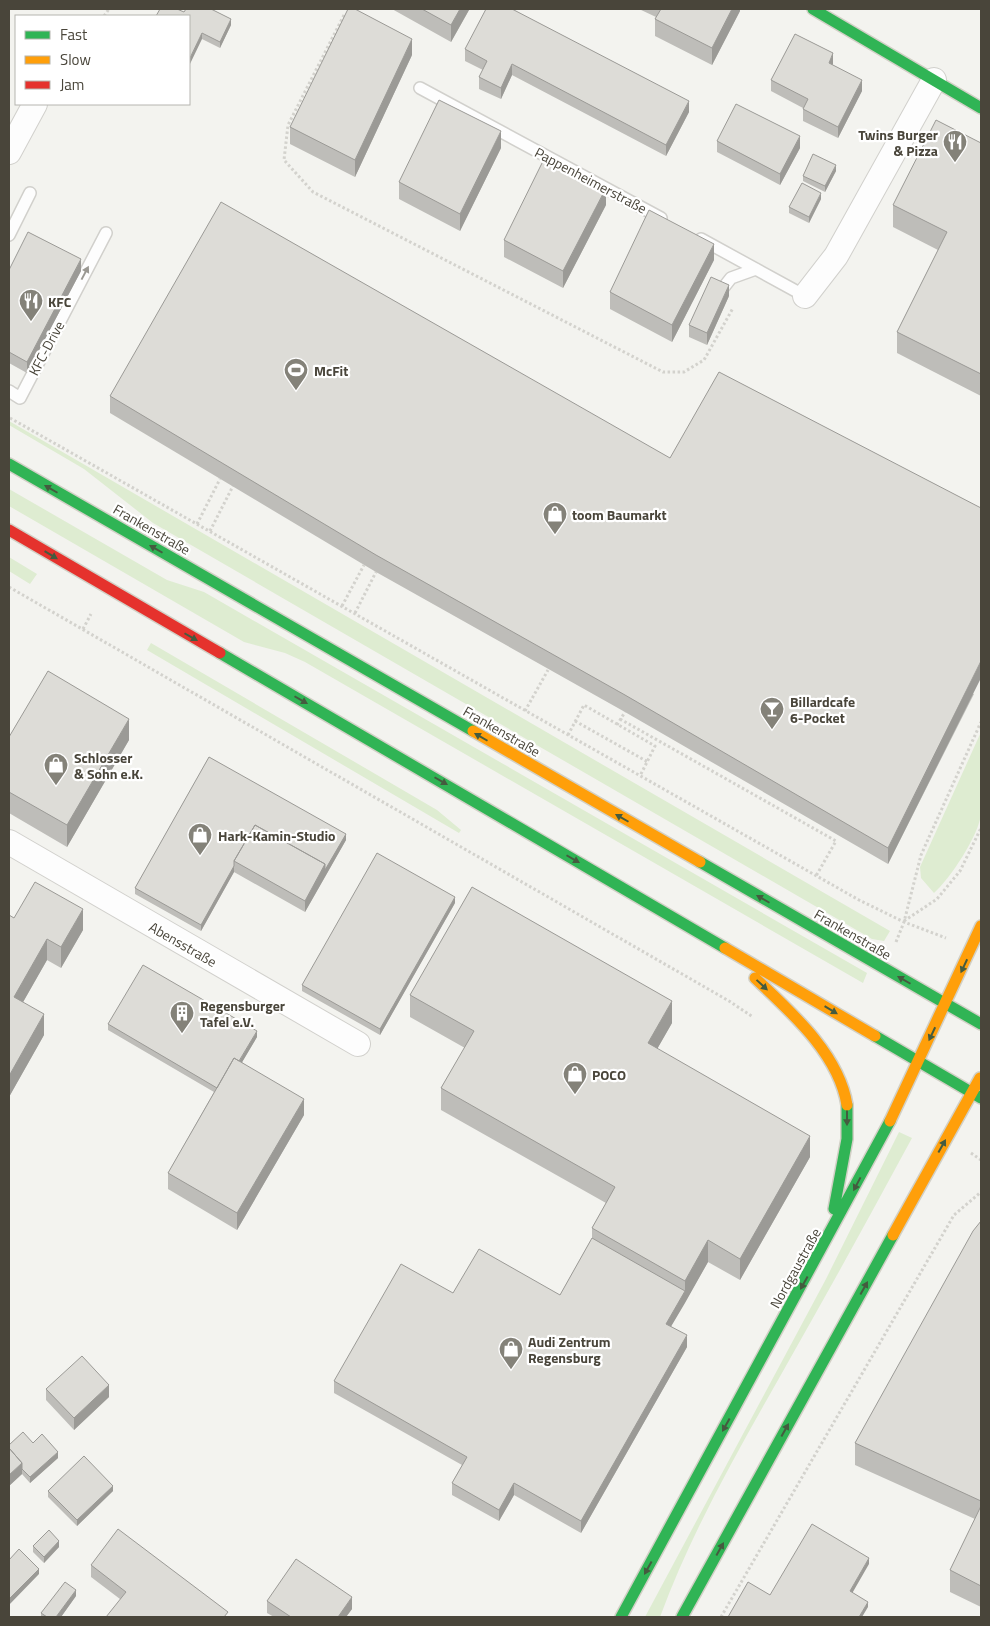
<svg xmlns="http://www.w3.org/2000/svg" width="990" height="1626" font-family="'Titillium Web',sans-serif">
  <rect width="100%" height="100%" fill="#f3f3ef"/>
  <!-- green -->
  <path fill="#deecd1" d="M9 421 890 931 884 941 872 939 153 523 84 469 9 425Z
    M9 489 167 580 204 592 867 973 863 983 305 662 285 653 244 642 9 506Z
    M9 557 37 574 30 584 9 571Z
    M151 643 437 810 461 830 459 833 147 650Z
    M981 732C981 758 984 787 981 814 979 835 950 879 934 893L921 878 920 867Z
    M899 1132 912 1138C872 1212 832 1285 791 1357 743 1442 694 1525 660 1617H645L826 1279Z"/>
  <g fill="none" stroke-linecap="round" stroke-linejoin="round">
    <defs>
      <path id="lane" d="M420 88 661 218
        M9 235 30 193
        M701 239 805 296
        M720 292 731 278 756 269
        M9 391 20 398 106 233"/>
      <path id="street" d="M9 152 35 104
        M805 296 836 256 934 80
        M9 842 358 1044"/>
      <path id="fast" d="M813 9 981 108
        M9 464 473 731
        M220 653 725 948
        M700 862 981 1024
        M875 1036 981 1098
        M834 1209 847 1139V1105
        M621 1617 890 1121
        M682 1617 893 1235"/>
      <path id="slow" d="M473 731 700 862
        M725 948 875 1036
        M755 978C791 1012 839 1054 847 1105
        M890 1121 981 926
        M893 1235 980 1078"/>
      <path id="jam" d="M9 530 220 653"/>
    </defs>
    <!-- lane casing -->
    <use href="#lane" stroke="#d1d0cc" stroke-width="14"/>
    <!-- street casing -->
    <use href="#street" stroke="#d1d0cc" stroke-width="26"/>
    <!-- fast casing -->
    <use href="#fast" stroke="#d2d0c6" stroke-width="14"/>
    <!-- slow casing -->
    <use href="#slow" stroke="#d2d0c6" stroke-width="14"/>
    <!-- jam casing -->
    <use href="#jam" stroke="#d2d0c6" stroke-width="14"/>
    <!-- path -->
    <path stroke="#d3d2cd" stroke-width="3" stroke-dasharray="2.5 2.5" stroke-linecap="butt" d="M344 15 288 125 284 160 313 192 663 372H684L704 360 733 308
      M104 16 109 9
      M10 418 859 900 904 922 946 938
      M197 524 220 479
      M210 531 233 486
      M9 587 729 1001 753 1017
      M342 606 364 565
      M355 613 376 572
      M83 629 91 614
      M525 711 548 670
      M620 719 836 841 816 876
      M575 721 648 762
      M617 725 625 712
      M568 735 584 705 655 746 640 776
      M904 921 937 899 960 871 981 828
      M896 942 904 922 921 855 981 722
      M971 1153 981 1160
      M721 1617 954 1215 981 1192"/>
    <!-- lane -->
    <use href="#lane" stroke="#fdfdfd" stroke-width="11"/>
    <!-- street -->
    <use href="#street" stroke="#fdfdfd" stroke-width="24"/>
    <!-- fast -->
    <use href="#fast" stroke="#30b455" stroke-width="11"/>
    <!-- slow -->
    <use href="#slow" stroke="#ff9f0a" stroke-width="11"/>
    <!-- jam -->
    <use href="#jam" stroke="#e5322d" stroke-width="11"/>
  </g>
  <!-- wall -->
  <path fill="#bebdb9" d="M392 9H469V10L451 42Z
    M639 9H740V11L712 65 655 36V19L656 17Z
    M184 12 231 25 220 48 202 39Z
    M465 49 689 112 666 156 512 75 501 99 479 89V77L483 70 465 61Z
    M412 55 355 177 290 144V127Z
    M833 65 862 91 838 138 803 121V108L771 91V80Z
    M717 141 800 148 780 185 717 152Z
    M981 143V396L897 353V332L938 250 893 227V205Z
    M501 148 460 231 399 199V182Z
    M836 171 825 192 803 181V176Z
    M821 199 809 223 789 213V207Z
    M606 205 563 288 504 257V240Z
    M714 260 672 342 610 309V292Z
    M9 270 81 271 27 373 9 363Z
    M729 296 707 345 689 337V325Z
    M110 396 974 694 888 864 625 712 376 572 110 413Z
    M9 737 129 740 67 847 9 813Z
    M209 757 346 840 305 912 234 872 201 931 135 894V888Z
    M455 903 380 1035 302 991V985Z
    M9 915 14 918 83 930 61 968 47 960 23 1002 44 1035 9 1097Z
    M410 995 672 1023 657 1049 810 1157 740 1280 708 1262 671 1326 687 1347 581 1533 514 1495 499 1521 452 1495V1483L462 1465 334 1393V1381L453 1293 560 1295 592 1238V1228L606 1203 441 1110V1088L465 1048 410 1017Z
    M108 1024 257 1037 242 1062 304 1115 237 1230 168 1189V1173L214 1092 108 1030Z
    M981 1221V1607L950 1592V1570L975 1519 855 1465V1443Z
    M46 1389 109 1397 74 1430 46 1400Z
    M33 1443 58 1458 30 1483 22 1474 9 1486Z
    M48 1491H113L77 1526 48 1497Z
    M33 1546 59 1547 44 1563 33 1552Z
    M91 1565 228 1617 120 1599 91 1577Z
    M76 1596 61 1617H41V1613Z
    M267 1601 352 1609 346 1617H274L267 1613Z"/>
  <!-- shaded-wall -->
  <path fill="#9b9a96" d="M460 9H469V10L451 42V25Z
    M732 9H740V11L712 65V48Z
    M231 19V25L220 48V42Z
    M202 33V39L189 66V60Z
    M412 39V55L355 177V160Z
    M833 53V64L829 74V63Z
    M512 64V75L501 99V88Z
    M862 80V91L838 138V127Z
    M689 101V112L666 156V145Z
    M501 131V148L460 231V214Z
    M800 136V148L780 185V174Z
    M836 165V171L825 192V186Z
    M606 188V205L563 288V271Z
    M821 193V199L809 223V217Z
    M714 244V260L672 342V325Z
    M81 259V271L27 373V362Z
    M729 285V296L707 345V333Z
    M981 661V678L888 864V848Z
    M129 719V740L67 847V825Z
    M346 834V840L305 912V901L325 864Z
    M234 866V872L201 931V925Z
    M455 897V903L380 1035V1029Z
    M83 909V930L61 968V947Z
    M47 939V960L14 1018V997Z
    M672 1001V1023L648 1065V1043Z
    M44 1014V1035L9 1097V1076Z
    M257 1031V1037L222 1096V1091Z
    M304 1099V1115L237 1230V1213Z
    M810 1136V1157L740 1280V1259Z
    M708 1240V1262L685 1303V1281Z
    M685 1291V1303L666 1335V1324Z
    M687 1335V1347L581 1533V1521Z
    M109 1385V1397L74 1430V1418Z
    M58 1452V1458L30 1483V1477Z
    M22 1463V1474L9 1486V1475Z
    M514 1483V1495L499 1521V1510Z
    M113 1486V1491L77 1526V1520Z
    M59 1541V1547L44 1563V1557Z
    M869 1558V1564L850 1597V1591Z
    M39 1569V1574L9 1605V1599Z
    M76 1590V1596L61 1617H56Z
    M352 1597V1609L346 1617H338Z
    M868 1602V1607L862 1617H859Z"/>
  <!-- building -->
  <path fill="#dddcd7" stroke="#9b9a96" d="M160 9H177L184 12 186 9H211L231 19 220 42 202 33 189 60V16H156Z
    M348 9H355L412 39 355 160 290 127Z
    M422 9H460L451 25Z
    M486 9H512L689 101 666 145 512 64 501 88 479 77 487 61 465 49Z
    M661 9H732L712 48 655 19Z
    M795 34 833 53 829 63 862 80 838 127 803 109 808 99 771 80Z
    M439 100 501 131 460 214 399 182Z
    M736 104 800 136 780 174 717 141Z
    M936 120 981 143V374L897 332 947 232 893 205Z
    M813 154 836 165 825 186 803 176Z
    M545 157 606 188 563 271 504 240Z
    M802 183 821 193 809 217 789 207Z
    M221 202 670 458 719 372 981 508V661L888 848 625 695 376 555 110 396Z
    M649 210 714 244 672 325 610 292Z
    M28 232 81 259 27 362 9 352V270Z
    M711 277 729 285 707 333 689 325Z
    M48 671 129 719 67 825 9 792V737Z
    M209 757 346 834 325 870V864L255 825 234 861V866L201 925 135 888Z
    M255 825 325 864 305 901 234 861Z
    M377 853 455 897 380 1029 302 985Z
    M35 882 83 909 61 947 47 939 14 997 44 1014 9 1076V915L14 918Z
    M472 887 672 1001 648 1043 810 1136 740 1259 708 1240 685 1281 592 1228 615 1187 441 1088 474 1031 410 995Z
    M143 965 257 1031 239 1061 234 1058 217 1088 108 1024Z
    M234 1058 304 1099 237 1213 168 1173Z
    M981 1221V1501L855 1443 973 1231Z
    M592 1238 685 1291 666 1324 687 1335 581 1521 514 1483 499 1510 452 1483 467 1457 334 1381 401 1264 453 1293 479 1249 560 1295Z
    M82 1356 109 1385 74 1418 46 1389Z
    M23 1432 33 1443 42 1434 58 1452 30 1477 22 1469V1463L9 1448V1445Z
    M9 1448 22 1463 9 1475Z
    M84 1456 113 1486 77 1520 48 1491Z
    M981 1506V1586L950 1570Z
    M812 1524 869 1558 850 1591 868 1602 859 1617H728L748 1582 770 1595Z
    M118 1529 228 1612 224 1617H106L126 1592 91 1565Z
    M49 1530 59 1541 44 1557 33 1546Z
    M19 1549 39 1569 9 1599V1560Z
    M296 1559 352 1597 338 1617H291L267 1601Z
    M65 1582 76 1590 56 1617H47L41 1613Z"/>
  <!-- one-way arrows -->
  <defs><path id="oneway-solid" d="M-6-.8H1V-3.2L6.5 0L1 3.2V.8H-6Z" transform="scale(1.25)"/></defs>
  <use fill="#9a9892" href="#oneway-solid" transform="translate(85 273) rotate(-62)"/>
  <g fill="#445b3f">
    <use href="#oneway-solid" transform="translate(51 489) rotate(-150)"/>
    <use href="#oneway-solid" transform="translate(156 549) rotate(-150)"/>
    <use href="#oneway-solid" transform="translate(51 555) rotate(31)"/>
    <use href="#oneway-solid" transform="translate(191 637) rotate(30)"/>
    <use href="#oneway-solid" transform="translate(301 700) rotate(30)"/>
    <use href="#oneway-solid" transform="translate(481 737) rotate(-150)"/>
    <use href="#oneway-solid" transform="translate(441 781) rotate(30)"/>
    <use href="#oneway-solid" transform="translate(622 818) rotate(-150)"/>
    <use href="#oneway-solid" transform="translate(573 859) rotate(30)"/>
    <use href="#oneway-solid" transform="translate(763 899) rotate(-150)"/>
    <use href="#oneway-solid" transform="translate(964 966) rotate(115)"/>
    <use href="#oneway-solid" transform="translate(904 980) rotate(-150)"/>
    <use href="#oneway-solid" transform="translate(762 985) rotate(43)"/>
    <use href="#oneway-solid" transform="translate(831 1010) rotate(31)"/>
    <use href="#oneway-solid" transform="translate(932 1034) rotate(115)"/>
    <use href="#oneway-solid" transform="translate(847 1118) rotate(90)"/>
    <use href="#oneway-solid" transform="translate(942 1146) rotate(-61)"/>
    <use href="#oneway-solid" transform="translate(857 1184) rotate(118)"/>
    <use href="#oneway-solid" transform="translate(804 1283) rotate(119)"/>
    <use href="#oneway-solid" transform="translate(864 1288) rotate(-61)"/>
    <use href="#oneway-solid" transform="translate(726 1425) rotate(119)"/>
    <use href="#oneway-solid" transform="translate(785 1430) rotate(-61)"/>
    <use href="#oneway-solid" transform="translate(720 1549) rotate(-61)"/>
    <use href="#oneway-solid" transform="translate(648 1568) rotate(119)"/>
  </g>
  <!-- icons -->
  <defs>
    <symbol id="restaurant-pin" viewBox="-11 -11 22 30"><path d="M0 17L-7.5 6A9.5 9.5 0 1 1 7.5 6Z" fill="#848279" stroke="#fff"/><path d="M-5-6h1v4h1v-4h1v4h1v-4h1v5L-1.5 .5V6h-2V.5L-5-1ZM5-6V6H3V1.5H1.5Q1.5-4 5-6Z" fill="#fff"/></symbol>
    <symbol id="stadium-pin" viewBox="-11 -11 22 30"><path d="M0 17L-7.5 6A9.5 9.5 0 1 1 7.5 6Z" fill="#848279" stroke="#fff"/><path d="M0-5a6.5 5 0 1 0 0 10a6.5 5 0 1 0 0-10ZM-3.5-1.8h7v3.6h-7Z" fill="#fff"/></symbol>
    <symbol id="shop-pin" viewBox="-11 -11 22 30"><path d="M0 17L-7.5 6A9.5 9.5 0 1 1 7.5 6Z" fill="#848279" stroke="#fff"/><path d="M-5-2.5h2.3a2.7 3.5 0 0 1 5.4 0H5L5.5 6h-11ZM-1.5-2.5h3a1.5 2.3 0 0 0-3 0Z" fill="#fff"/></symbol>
    <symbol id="bar-pin" viewBox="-11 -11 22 30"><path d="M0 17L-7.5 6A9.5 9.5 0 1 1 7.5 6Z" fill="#848279" stroke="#fff"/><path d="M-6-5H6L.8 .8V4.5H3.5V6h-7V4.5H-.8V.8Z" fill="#fff"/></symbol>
    <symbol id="building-pin" viewBox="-11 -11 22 30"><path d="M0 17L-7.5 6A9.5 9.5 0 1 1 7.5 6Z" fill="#848279" stroke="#fff"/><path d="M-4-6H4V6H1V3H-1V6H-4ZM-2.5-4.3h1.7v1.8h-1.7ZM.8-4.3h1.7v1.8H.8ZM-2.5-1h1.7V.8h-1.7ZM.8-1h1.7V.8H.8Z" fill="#fff"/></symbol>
  </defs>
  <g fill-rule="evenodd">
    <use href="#restaurant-pin" x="941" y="128" width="28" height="38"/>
    <use href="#restaurant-pin" x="17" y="287" width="28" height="38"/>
    <use href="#stadium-pin" x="282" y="356" width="28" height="38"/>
    <use href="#shop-pin" x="541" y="500" width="28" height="38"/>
    <use href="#bar-pin" x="758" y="695" width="28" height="38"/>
    <use href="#shop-pin" x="42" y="751" width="28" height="38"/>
    <use href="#shop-pin" x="186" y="821" width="28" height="38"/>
    <use href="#building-pin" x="168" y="999" width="28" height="38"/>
    <use href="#shop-pin" x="561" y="1060" width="28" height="38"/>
    <use href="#shop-pin" x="497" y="1335" width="28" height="38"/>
  </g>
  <g text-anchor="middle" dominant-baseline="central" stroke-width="4.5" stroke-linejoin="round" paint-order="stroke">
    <!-- poi labels -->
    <g font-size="14" font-weight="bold" fill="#49453a" stroke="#fff" text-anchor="start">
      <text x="938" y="134" text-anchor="end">Twins Burger<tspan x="938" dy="16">&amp; Pizza</tspan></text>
      <text x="48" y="301">KFC</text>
      <text x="314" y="370">McFit</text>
      <text x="572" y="514">toom Baumarkt</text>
      <text x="790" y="701">Billardcafe<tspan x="790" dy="16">6-Pocket</tspan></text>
      <text x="74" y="757">Schlosser<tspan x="74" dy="16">&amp; Sohn e.K.</tspan></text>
      <text x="218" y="835">Hark-Kamin-Studio</text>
      <text x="200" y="1005">Regensburger<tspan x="200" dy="16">Tafel e.V.</tspan></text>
      <text x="592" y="1074">POCO</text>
      <text x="528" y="1341">Audi Zentrum<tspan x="528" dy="16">Regensburg</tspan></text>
    </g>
    <!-- street labels -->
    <g font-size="14" fill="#49453a" stroke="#fff">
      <text transform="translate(591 180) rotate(28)">Pappenheimerstraße</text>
      <text transform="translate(46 348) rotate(-62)">KFC-Drive</text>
      <text transform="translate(152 529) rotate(30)">Frankenstraße</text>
      <text transform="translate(502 731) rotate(30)">Frankenstraße</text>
      <text transform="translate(853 934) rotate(30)">Frankenstraße</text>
      <text transform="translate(183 944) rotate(30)">Abensstraße</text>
      <text transform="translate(795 1268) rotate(-61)">Nordgaustraße</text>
    </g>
  </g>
  <!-- border -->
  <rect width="990" height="1626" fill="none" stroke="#49453a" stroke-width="20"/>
  <!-- legend -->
  <rect x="15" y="15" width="175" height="90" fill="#ffffff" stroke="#b6b5b0"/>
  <rect x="25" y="31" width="25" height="8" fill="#30b455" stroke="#b6b5b0"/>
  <text x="60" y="40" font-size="15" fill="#49453a">Fast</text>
  <rect x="25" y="56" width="25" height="8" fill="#ff9f0a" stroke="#b6b5b0"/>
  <text x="60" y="65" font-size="15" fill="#49453a">Slow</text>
  <rect x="25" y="81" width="25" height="8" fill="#e5322d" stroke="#b6b5b0"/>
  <text x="60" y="90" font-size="15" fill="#49453a">Jam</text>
</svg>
